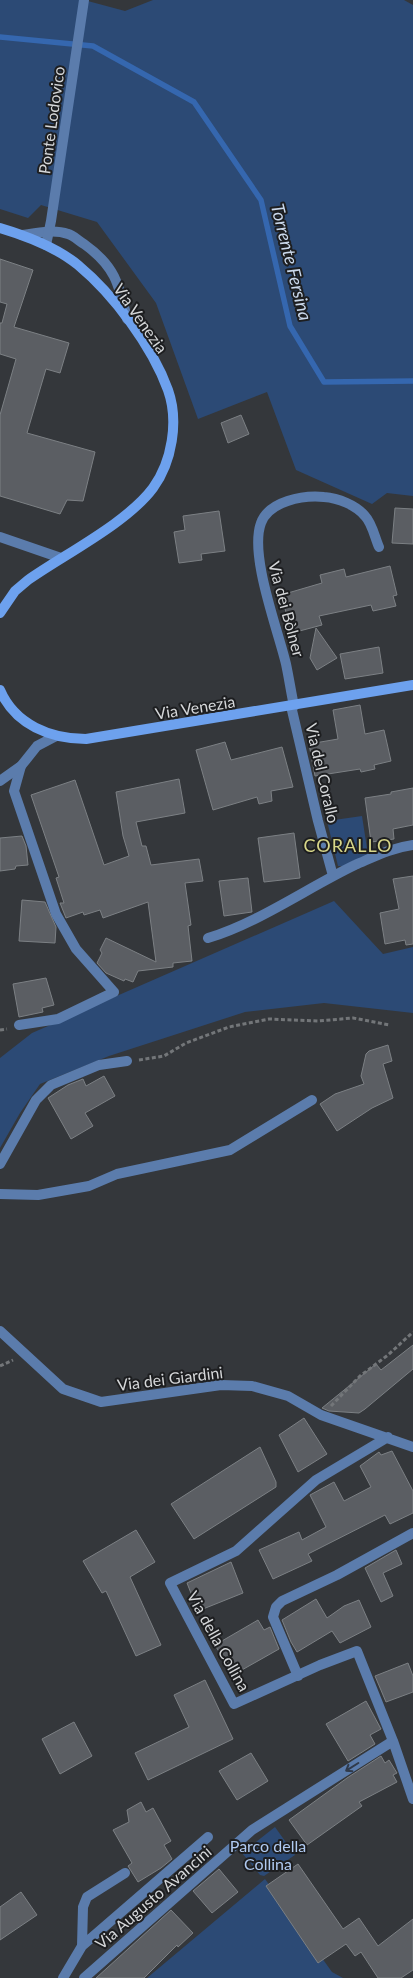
<svg xmlns="http://www.w3.org/2000/svg" width="413" height="1978" font-family="Lato,sans-serif">
  <rect width="100%" height="100%" fill="#34373b"/>
  <!-- green -->
  <path fill="#2c4a75" d="M0 0H84L125 11 153 0H404L413 5V496L387 493 372 504 296 470 267 392 198 419 156 303 97 222 41 205 28 218 0 209Z
    M362 816 368 855 344 866H338L327 821Z
    M334 901 383 954 413 947V1013L324 1003 245 1012 109 1056 40 1084 20 1113 0 1148V1058L32 1033Z
    M275 1827 295 1855 264 1876 260 1875 242 1853Z
    M265 1879 332 1972 343 1978H147Z"/>
  <g fill="none" stroke-linecap="round" stroke-linejoin="round">
    <!-- stream -->
    <path stroke="#3567af" stroke-width="5.5" d="M0 37 93 46 194 102 261 200 290 326 324 382 413 381"/>
  </g>
  <!-- building -->
  <path fill="#5b5e63" stroke="#7c8084" d="M0 259 33 270 14 327 69 343 60 373 46 369 27 433 95 452 83 501 67 500 60 514 0 496V415L16 359 0 354V323H2L7 304 0 302Z
    M241 415 249 434 228 443 221 423Z
    M395 508 413 509V544L392 543Z
    M219 511 225 551 201 554 202 560 179 563 174 532 185 530 183 516Z
    M390 566 397 595 393 596 396 606 373 611 371 605 319 616 322 625 292 633 281 595 322 583 320 575 344 569 346 577Z
    M316 628 337 658 317 670 310 658Z
    M379 647 383 673 345 679 340 654Z
    M360 705 365 734 384 730 391 761 374 765 375 769 361 772 360 769 315 776 309 744 338 739 333 710Z
    M225 742 231 760 282 747 293 787 271 791 272 801 259 804 257 797 213 810 196 750Z
    M179 779 185 813 136 822 142 846H146L151 865 199 859 203 881 185 883 191 925 188 926 192 961 173 963V967L138 971 133 982 125 979 124 981 106 973 97 963 102 953 100 950 106 938 156 962 148 902 103 918 100 910 84 915 83 912 66 918 60 903H64L56 878 59 877 31 795 75 780 104 865 129 856 123 836 116 792Z
    M413 788V825L393 829 394 839 371 842 365 798 391 794V792Z
    M294 833 300 878 264 882 258 838Z
    M22 836 26 846 28 865 16 866 15 869 0 871V838Z
    M413 876V944L406 945 405 940 385 944 380 913 399 909 393 879Z
    M248 878 252 912 224 916 219 881Z
    M22 900 45 902 56 927 55 943 19 941Z
    M46 978 54 1005 42 1008 43 1012 19 1017 13 984Z
    M388 1045 392 1061 383 1064 393 1098 372 1108 337 1131 320 1104 335 1094 364 1084 361 1076 366 1054 369 1051Z
    M104 1076 115 1096 85 1113 93 1126 71 1139 48 1098 68 1085 83 1079 86 1086Z
    M413 1345V1369L365 1409 359 1413 329 1411 322 1408 376 1364 381 1370Z
    M304 1418 327 1454 298 1472 279 1435Z
    M260 1447 276 1482V1487L194 1539 171 1504Z
    M392 1451 413 1491V1513L390 1524 385 1515 308 1554 312 1561 273 1579 259 1550 299 1532 302 1540 326 1527 310 1495 334 1482 344 1501 371 1487 360 1466 379 1452 381 1455Z
    M136 1530 155 1562 130 1577 161 1645 136 1656 106 1591 102 1593 83 1561Z
    M396 1550 402 1564 383 1573 393 1596 381 1602 365 1568Z
    M231 1562 243 1593 198 1611 187 1583Z
    M316 1599 327 1618 344 1606 359 1600 371 1627 340 1643 332 1631 297 1652 291 1642 282 1620Z
    M258 1620 264 1630 270 1627 279 1649 233 1675 215 1645Z
    M408 1663 413 1676V1692L386 1702 375 1676Z
    M205 1680 233 1739 148 1780 135 1753 189 1727 174 1695Z
    M366 1701 381 1729 370 1735 375 1744 348 1761 326 1724Z
    M74 1722 92 1756 60 1774 42 1739Z
    M251 1753 268 1781 237 1800 219 1771Z
    M381 1756 385 1763 389 1760 397 1773 393 1775 397 1782 359 1802 362 1806 307 1845 289 1820 347 1778Z
    M141 1802 146 1812 153 1808 171 1841 164 1845 172 1859 161 1868 138 1882 128 1866 132 1863 113 1830 129 1822 127 1810Z
    M298 1864 343 1929 359 1918 378 1946 413 1919V1970L401 1978H378L361 1952 355 1956 346 1944 318 1963 266 1886Z
    M219 1869 238 1892 212 1913 193 1891Z
    M21 1892 37 1915 0 1940V1907Z
    M171 1910 193 1933 178 1947 177 1945 144 1978H96Z"/>
  <g fill="none" stroke-linecap="round" stroke-linejoin="round">
    <!-- path -->
    <path stroke="#737679" stroke-width="3" stroke-dasharray="4 2.5" stroke-linecap="butt" d="M0 1030 7 1029
      M139 1060 164 1056 186 1043 229 1027 269 1019 318 1021 353 1018 390 1025
      M0 1366 13 1360
      M331 1406 360 1376 388 1355 413 1332"/>
    <!-- lane -->
    <path stroke="#5b7cac" stroke-width="10" d="M22 235C36 233 54 229 68 234 73 235 79 241 84 244 115 266 119 284 127 319
      M0 537 61 558
      M294 706C291 692 289 678 286 664 278 630 249 555 261 523 269 501 303 495 324 497 338 498 356 505 365 516 372 523 375 538 379 547
      M19 1025 58 1019 114 992 76 949 56 914 14 791 21 766
      M0 1164 36 1100 51 1085 99 1065 127 1061
      M0 1194 38 1195 89 1186 117 1174 230 1150 312 1100
      M298 1676 273 1617 276 1607 282 1601 337 1575 413 1533
      M82 1946 208 1837
      M63 1978 82 1946 83 1907 87 1897 125 1873"/>
    <!-- street -->
    <path stroke="#5b7cac" stroke-width="10" d="M46 245 51 221 84 0
      M291 706 318 821 333 876
      M0 781 21 766 37 746 56 736
      M208 938C258 923 307 888 355 865 376 856 391 848 413 845
      M0 1331 63 1389 101 1402 221 1385 252 1386 288 1396 321 1415 413 1447
      M388 1437 316 1480 236 1551 170 1583 234 1704 320 1665 357 1651 393 1741 413 1799
      M84 1978 252 1830 393 1741"/>
    <!-- secondary -->
    <path stroke="#6da1ee" stroke-width="10" d="M0 228C27 236 56 247 78 265 114 295 152 346 168 390 179 421 172 462 153 488 127 523 65 554 28 580L15 591 0 613
      M0 690C15 725 51 739 86 739L413 685"/>
  </g>
  <!-- one-way arrows -->
  <defs><path id="oneway-shaft" d="M-6 0H5M1.5-3L5.5 0L1.5 3" fill="none" stroke-width="1.6" stroke-linecap="round" stroke-linejoin="round" transform="scale(1.25)"/></defs>
  <use stroke="#303a4a" href="#oneway-shaft" transform="translate(352 1767) rotate(148)"/>
  <g text-anchor="middle" dominant-baseline="central" stroke-width="4" stroke-linejoin="round" paint-order="stroke">
    <!-- street labels -->
    <g font-size="16" fill="#d5d7d9" stroke="#1d1e20">
      <text transform="translate(51 120) rotate(-82)">Ponte Lodovico</text>
      <text transform="translate(141 318) rotate(55)">Via Venezia</text>
      <text transform="translate(287 609) rotate(75)">Via dei Bòlner</text>
      <text transform="translate(195 707) rotate(-9)">Via Venezia</text>
      <text transform="translate(323 773) rotate(77)">Via del Corallo</text>
      <text transform="translate(170 1378) rotate(-7)">Via dei Giardini</text>
      <text transform="translate(219 1641) rotate(61)">Via della Collina</text>
      <text transform="translate(153 1897) rotate(-41)">Via Augusto Avancini</text>
    </g>
    <!-- park labels -->
    <g font-size="16" fill="#b0caf1" stroke="#1d1e20">
      <text x="268" y="1845">Parco della<tspan x="268" dy="18">Collina</tspan></text>
    </g>
    <!-- water labels -->
    <g font-size="18" font-style="italic" fill="#cad8eb" stroke="#1d1e20">
      <text transform="translate(292 262) rotate(76)">Torrente Fersina</text>
    </g>
    <!-- neighbourhood labels -->
    <g font-size="18" letter-spacing="1" fill="#d8d789" stroke="#1d1e20">
      <text x="348" y="845">CORALLO</text>
    </g>
  </g>
</svg>
